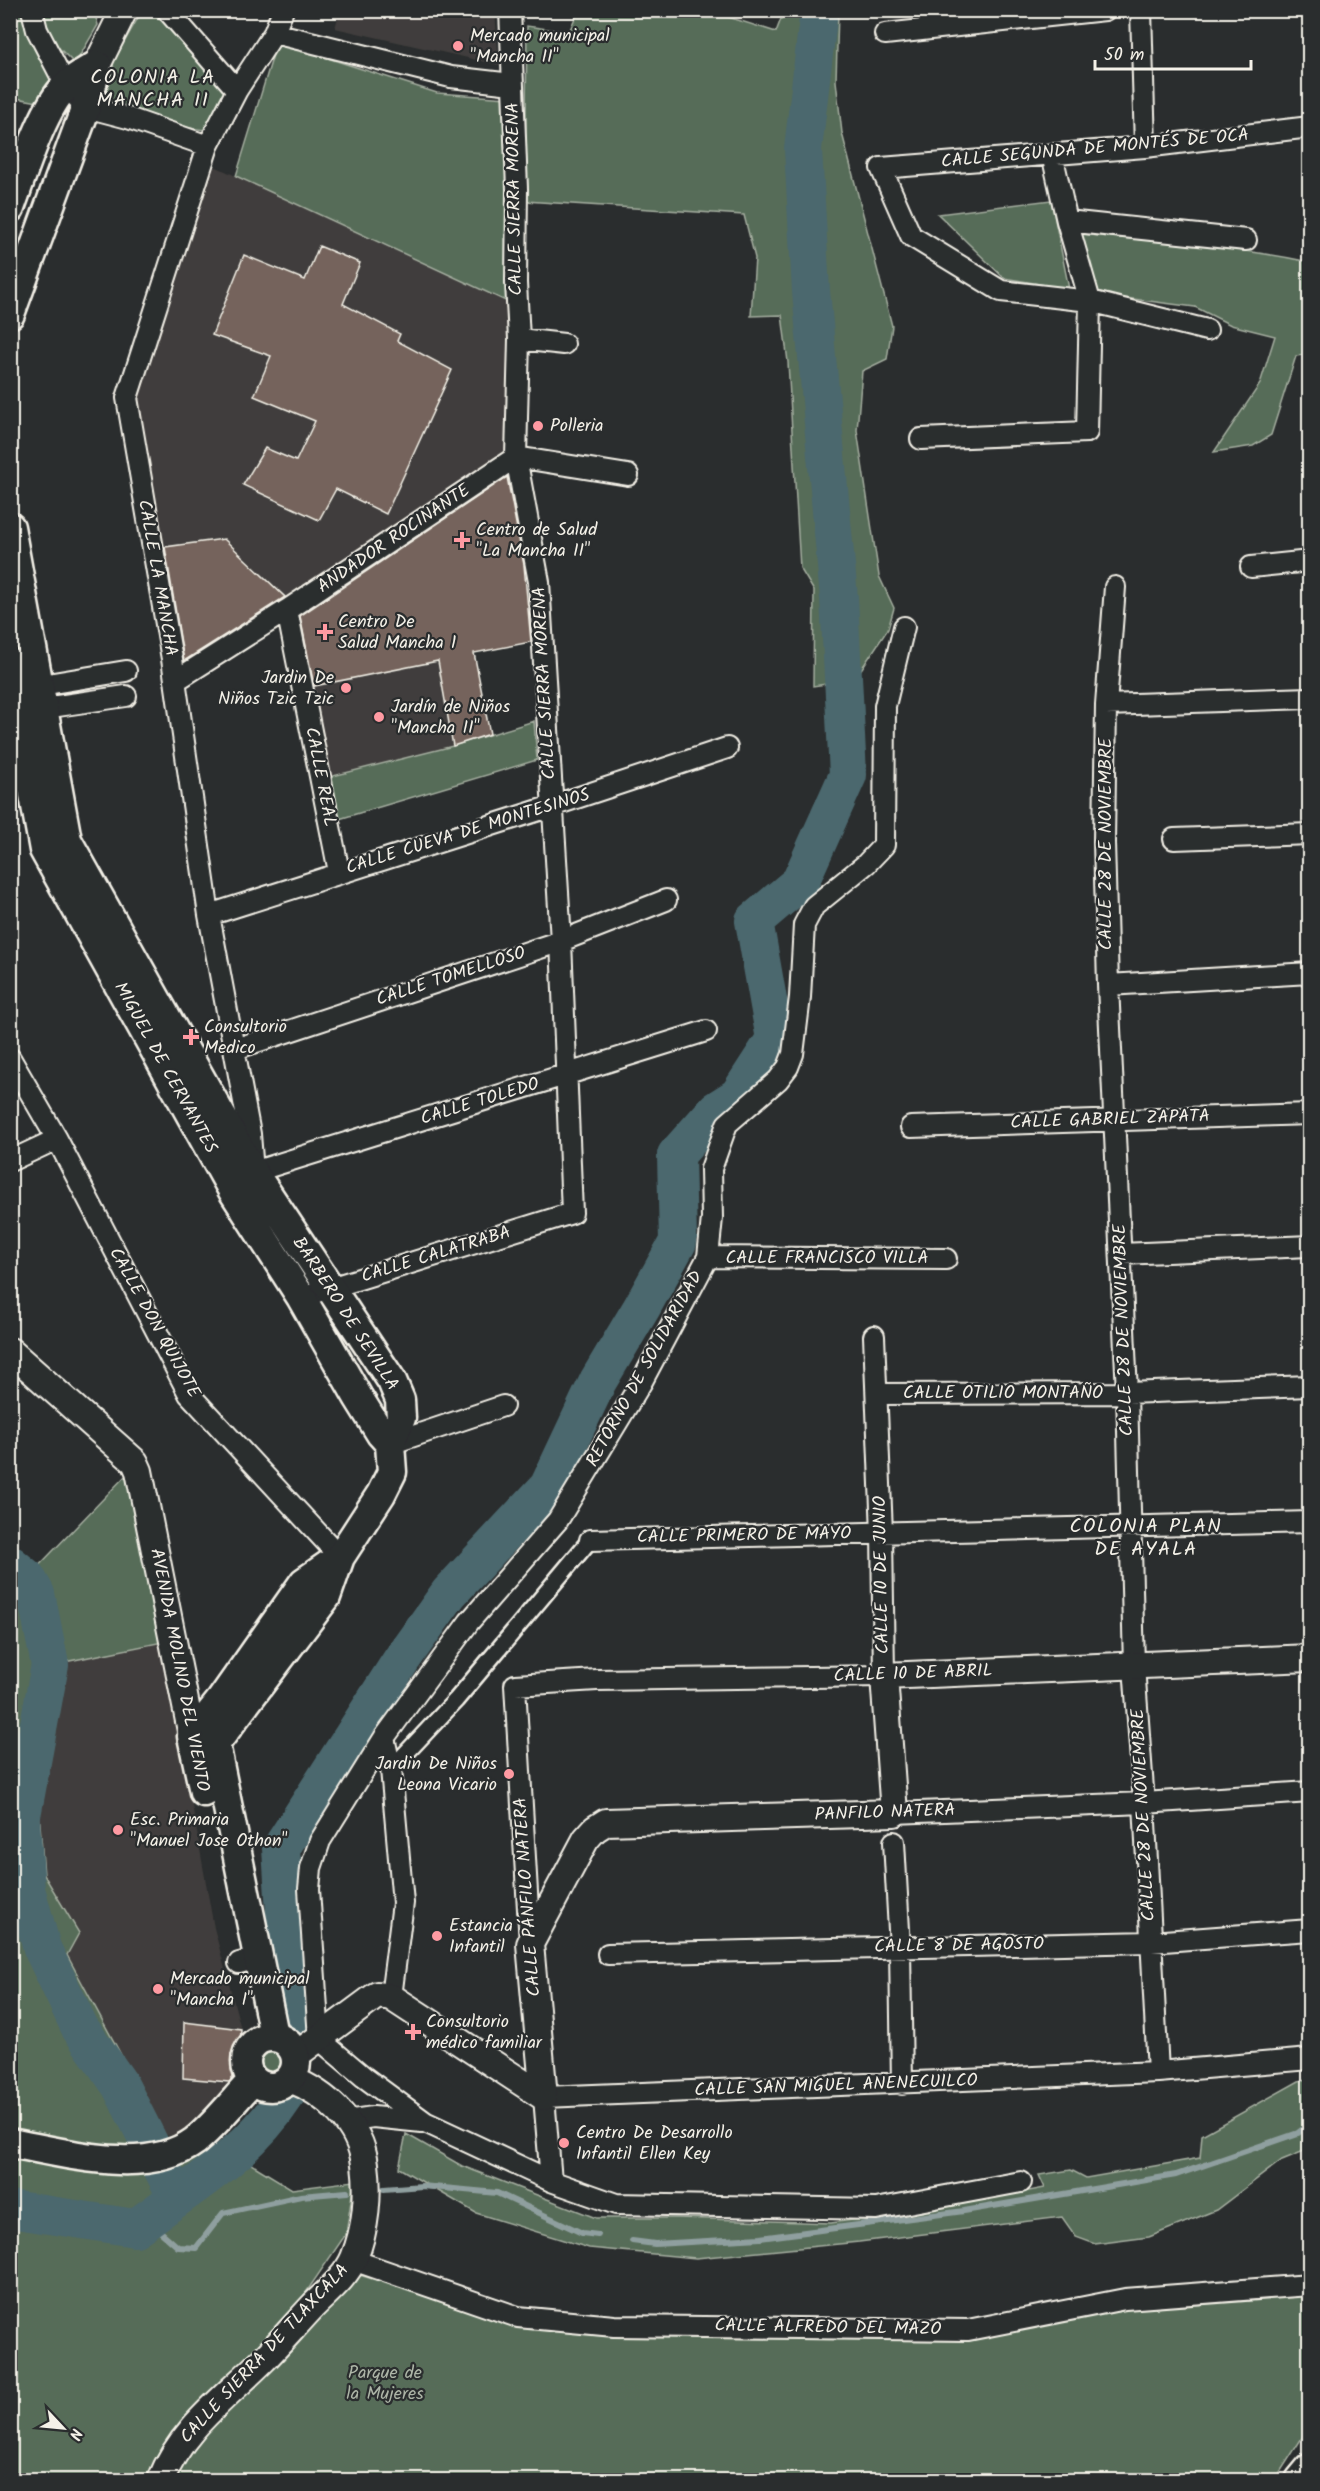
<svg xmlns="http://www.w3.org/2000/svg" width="1320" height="2491" font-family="Kalam,sans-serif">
  <rect width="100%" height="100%" fill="#2a2d2e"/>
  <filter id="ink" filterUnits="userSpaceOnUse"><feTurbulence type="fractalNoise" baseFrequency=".0167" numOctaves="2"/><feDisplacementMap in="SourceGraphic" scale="12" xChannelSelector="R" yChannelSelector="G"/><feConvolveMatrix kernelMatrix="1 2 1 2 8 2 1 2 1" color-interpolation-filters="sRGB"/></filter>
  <g filter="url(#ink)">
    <!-- built -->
    <path fill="#403e3c" d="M340 11H495L499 65 335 28Z
      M210 164 508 302 506 452 288 599 224 539 162 548 136 394Z
      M438 661 453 746 321 779 306 688Z
      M163 1642 214 1928 241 2029 184 2023 183 2078 237 2082 188 2132 165 2136 67 1955 44 1875 37 1786 50 1665Z"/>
    <!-- green -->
    <path fill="#566c58" stroke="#a5aea0" stroke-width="1.5" d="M706 10 776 32 784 11H838L836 81 842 133 892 326 887 359 862 371 857 430 879 576 894 608 888 629 854 680 813 686 814 591 800 568 788 362 782 315 751 316 755 258 744 215 525 201 527 26 569 32 578 11Z
      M10 11H27L57 88 38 102 11 97Z
      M41 11H94L98 25 75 64 56 45Z
      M142 11H157L230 90 205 130C175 126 126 118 102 99L105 76Z
      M277 42 437 93 508 98V302L236 176Z
      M1051 200 1069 289 1004 278 938 214Z
      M1078 234C1155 241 1233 246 1309 262V354L1296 356 1271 435 1253 446 1214 452 1260 384 1275 336 1231 325 1195 307 1094 294Z
      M534 721 537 760 329 822 321 779 453 746Z
      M130 1471 163 1642 50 1665 37 1786 44 1875 79 1933 67 1955 165 2136 149 2142 164 2171 220 2145 292 2189 354 2181 346 2234 283 2326 154 2480H11L10 1564 27 1578Z
      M250 2061a21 21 0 1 1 42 0a21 21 0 1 1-42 0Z
      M1309 2078V2149L1282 2160 1216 2210 1149 2237 1095 2244 1076 2237 1062 2217 859 2242 696 2258 589 2248 476 2213 399 2168 406 2134 462 2166 596 2218H677L831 2223 940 2208 1045 2188 1039 2175 1071 2170 1086 2178 1200 2158 1202 2135 1299 2081Z
      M356 2274 503 2318 841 2332 1309 2294V2427L1275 2480H163L188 2445Z"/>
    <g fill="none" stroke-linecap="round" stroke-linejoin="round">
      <!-- stream -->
      <path stroke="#8f9f9f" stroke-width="6" d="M384 2189 422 2186 497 2193 582 2233 598 2235
        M146 2219 178 2247 196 2248 223 2213 301 2196 347 2192
        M632 2241 655 2244 760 2238 964 2211 1176 2175 1298 2133 1310 2124"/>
      <!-- river -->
      <path stroke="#4b686e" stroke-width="38" d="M10 1564 27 1578 36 1594 50 1665 21 1821 26 1889 42 1948 80 2028 120 2085 177 2198 135 2228 10 2209
        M302 2034 286 1929 281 1848 402 1659 449 1593 548 1487 598 1381 642 1307 678 1242 676 1155 716 1110 738 1096 775 1039 754 921 800 882 848 775 839 598 811 291 803 149 819 10
        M177 2198C218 2169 257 2140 285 2097"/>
    </g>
    <!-- building -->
    <path fill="#74645b" stroke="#f4f1e8" stroke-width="1.5" d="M319 246 360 263 343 304 400 334 397 341 452 370 386 514 336 489 319 520 243 485 265 448 296 461 315 421 254 396 271 356 212 335 244 255 305 280Z
      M507 477 524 565 531 642 474 653 490 734 453 746 438 661 314 686 300 616Z
      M224 539 285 597 184 661 165 547Z
      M184 2022 241 2029 238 2072 229 2082 183 2078Z"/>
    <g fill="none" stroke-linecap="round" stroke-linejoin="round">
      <defs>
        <path id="pedestrian" d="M391 1769 456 1700 590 1540"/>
        <path id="minor" d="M32 10 37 30 66 86 86 107 128 118 208 146
          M167 10 237 90
          M283 10 274 33 237 90 208 146 127 398 172 659 209 915 250 1134 253 1172 706 1031
          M1141 10 1145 147
          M274 33 451 77 512 84
          M885 34 1105 10
          M1067 221 1246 240
          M1207 330 1090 301 1001 291 911 236 881 168 1145 147 1310 127
          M519 339 564 344
          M921 439 1087 432 1090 301 1067 221 1052 154
          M1251 567 1310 561
          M1115 587 1106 705 1104 842 1108 985 1127 1393 1134 1666 1144 1803 1158 2072
          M287 610 339 872
          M904 627 885 706 884 845 866 864 814 906 804 925 800 997 793 1054 788 1067 778 1080 727 1124 711 1169 712 1218 708 1257 641 1383 558 1520 469 1622 384 1738 320 1841 311 1868 309 1889 319 2039 364 2077 425 2122 551 2181 616 2204 876 2209 1021 2182
          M175 681 287 610 516 457 628 475
          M41 685 126 671
          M1106 705 1310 698
          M44 708 126 696
          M1174 839 1310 834
          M209 915 552 806 727 748
          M1108 985 1310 973
          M235 1049 561 941 666 900
          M10 1058 57 1139 189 1394 340 1557
          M911 1127 1310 1114
          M10 1161 57 1139
          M1121 1254 1310 1246
          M708 1257 946 1259
          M301 1297 572 1213 561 941 539 582 516 457 519 339 516 283 517 189 510 10
          M877 1394 1127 1393 1310 1386
          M390 1444 503 1406
          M590 1540 1310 1522
          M384 1738 391 1769 403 1903 391 1997
          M894 1813 1144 1803 1310 1792
          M894 1842 900 1948 902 2084
          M530 1944 515 1685 597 1680 884 1676 882 1533 874 1336
          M608 1954 1151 1942 1310 1930
          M239 1963 257 1958
          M346 2121 373 2117 422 2122
          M551 2181 544 2097 1158 2072 1310 2059
          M353 2260 518 2317 614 2326 968 2330 1125 2299 1310 2285"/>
        <path id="tertiary" d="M97 65 124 10
          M10 1351 135 1462 139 1471 192 1736 206 1741
          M296 2055 377 1995 391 1997 544 2097
          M544 2097 530 1944 586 1839 595 1829 606 1822 894 1813 884 1676 1310 1658
          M161 2480C181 2429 225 2398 263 2360 280 2343 296 2324 313 2306 327 2292 346 2277 354 2258 366 2229 369 2194 365 2164 360 2124 326 2093 290 2079"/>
        <path id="secondary" d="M10 208C22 176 42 109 66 86 75 77 87 71 97 65
          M10 314 86 107 97 65
          M10 527 67 840 253 1172 392 1381 400 1400 401 1418 390 1444 392 1472 381 1494 340 1557 326 1597 215 1744 274 2035
          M10 663 44 850 233 1191 301 1297 358 1397 381 1434 390 1444
          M204 1792 192 1736 221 1700 304 1582 340 1557
          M246 2062a25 25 0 1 1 50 0a25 25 0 1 1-50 0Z
          M10 2143C66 2153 146 2177 195 2141 215 2125 235 2099 253 2080
          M1300 2480 1310 2468"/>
      </defs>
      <!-- pedestrian casing -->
      <use href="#pedestrian" stroke="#f4f1e8" stroke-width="20"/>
      <!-- minor casing -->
      <use href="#minor" stroke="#f4f1e8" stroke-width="24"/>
      <!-- tertiary casing -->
      <use href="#tertiary" stroke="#f4f1e8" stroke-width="30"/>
      <!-- secondary casing -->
      <use href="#secondary" stroke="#f4f1e8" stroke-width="33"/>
      <!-- pedestrian -->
      <use href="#pedestrian" stroke="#2a2d2e" stroke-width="15"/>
      <!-- minor -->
      <use href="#minor" stroke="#2a2d2e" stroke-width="20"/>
      <!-- tertiary -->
      <use href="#tertiary" stroke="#2a2d2e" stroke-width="26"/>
      <!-- secondary -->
      <use href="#secondary" stroke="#2a2d2e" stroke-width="28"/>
    </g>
  </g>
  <!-- markers -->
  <g fill="#ff9aa2" stroke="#2a2d2e" stroke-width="2">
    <circle cx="458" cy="46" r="6"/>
    <circle cx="538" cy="426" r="6"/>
    <path d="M459 531h6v6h6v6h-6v6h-6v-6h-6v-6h6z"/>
    <path d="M322 623h6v6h6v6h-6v6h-6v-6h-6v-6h6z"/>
    <circle cx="346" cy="688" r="6"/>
    <circle cx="379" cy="717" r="6"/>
    <path d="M188 1028h6v6h6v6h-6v6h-6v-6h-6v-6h6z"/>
    <circle cx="509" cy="1774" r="6"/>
    <circle cx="118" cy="1830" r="6"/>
    <circle cx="437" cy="1936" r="6"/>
    <circle cx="158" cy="1989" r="6"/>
    <path d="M410 2023h6v6h6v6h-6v6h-6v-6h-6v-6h6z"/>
    <circle cx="564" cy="2143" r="6"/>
  </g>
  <g text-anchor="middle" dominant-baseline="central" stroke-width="4.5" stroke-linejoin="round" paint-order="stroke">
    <!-- poi labels -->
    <g font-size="18" fill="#f4f1e8" stroke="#2a2d2e" text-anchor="start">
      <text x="470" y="36">Mercado municipal<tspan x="470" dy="21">"Mancha II"</tspan></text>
      <text x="550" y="426">Polleria</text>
      <text x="476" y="530">Centro de Salud<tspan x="476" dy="21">"La Mancha II"</tspan></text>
      <text x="338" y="622">Centro De<tspan x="338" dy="21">Salud Mancha 1</tspan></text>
      <text x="334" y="678" text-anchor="end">Jardin De<tspan x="334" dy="21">Niños Tzic Tzic</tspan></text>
      <text x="391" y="707">Jardín de Niños<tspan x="391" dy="21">"Mancha II"</tspan></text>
      <text x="204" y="1027">Consultorio<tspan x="204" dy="21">Medico</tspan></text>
      <text x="497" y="1764" text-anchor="end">Jardin De Niños<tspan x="497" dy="21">Leona Vicario</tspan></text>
      <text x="130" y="1820">Esc. Primaria<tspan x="130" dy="21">"Manuel Jose Othon"</tspan></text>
      <text x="449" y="1926">Estancia<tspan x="449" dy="21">Infantil</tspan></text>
      <text x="170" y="1979">Mercado municipal<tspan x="170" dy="21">"Mancha I"</tspan></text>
      <text x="426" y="2022">Consultorio<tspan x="426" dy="21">médico familiar</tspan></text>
      <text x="576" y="2133">Centro De Desarrollo<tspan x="576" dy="21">Infantil Ellen Key</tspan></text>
    </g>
    <!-- street labels -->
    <g font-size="18" fill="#f4f1e8" stroke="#2a2d2e">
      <text transform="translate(1095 149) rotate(-5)">CALLE SEGUNDA DE MONTÉS DE OCA</text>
      <text transform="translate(515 199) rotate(-91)">CALLE SIERRA MORENA</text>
      <text transform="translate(394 539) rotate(-34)">ANDADOR ROCINANTE</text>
      <text transform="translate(157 578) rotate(80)">CALLE LA MANCHA</text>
      <text transform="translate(545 683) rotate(-93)">CALLE SIERRA MORENA</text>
      <text transform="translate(320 777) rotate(79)">CALLE REAL</text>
      <text transform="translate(468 832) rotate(-17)">CALLE CUEVA DE MONTESINOS</text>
      <text transform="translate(1106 844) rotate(-90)">CALLE 28 DE NOVIEMBRE</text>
      <text transform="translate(451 977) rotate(-18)">CALLE TOMELLOSO</text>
      <text transform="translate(165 1068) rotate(61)">MIGUEL DE CERVANTES</text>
      <text transform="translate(480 1102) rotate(-17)">CALLE TOLEDO</text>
      <text transform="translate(1110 1120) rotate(-2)">CALLE GABRIEL ZAPATA</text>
      <text transform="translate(436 1255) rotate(-17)">CALLE CALATRABA</text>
      <text x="827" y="1258">CALLE FRANCISCO VILLA</text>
      <text transform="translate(345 1314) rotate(57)">BARBERO DE SEVILLA</text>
      <text transform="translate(154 1323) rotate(61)">CALLE DON QUIJOTE</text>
      <text transform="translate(1124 1330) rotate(-92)">CALLE 28 DE NOVIEMBRE</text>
      <text transform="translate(645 1369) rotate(-61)">RETORNO DE SOLIDARIDAD</text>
      <text x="1003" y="1393">CALLE OTILIO MONTAÑO</text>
      <text transform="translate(744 1536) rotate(-1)">CALLE PRIMERO DE MAYO</text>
      <text transform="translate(882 1575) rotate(-91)">CALLE 10 DE JUNIO</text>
      <text transform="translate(179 1670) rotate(79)">AVENIDA MOLINO DEL VIENTO</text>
      <text transform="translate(913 1674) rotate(-2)">CALLE 10 DE ABRIL</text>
      <text transform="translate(885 1813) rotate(-2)">PANFILO NATERA</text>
      <text transform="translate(1144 1815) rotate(-93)">CALLE 28 DE NOVIEMBRE</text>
      <text transform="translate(528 1897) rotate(-94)">CALLE PÁNFILO NATERA</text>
      <text transform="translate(959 1946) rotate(-1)">CALLE 8 DE AGOSTO</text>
      <text transform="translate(836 2086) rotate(-2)">CALLE SAN MIGUEL ANENECUILCO</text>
      <text transform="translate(828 2328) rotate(1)">CALLE ALFREDO DEL MAZO</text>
      <text transform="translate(265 2354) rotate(-47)">CALLE SIERRA DE TLAXCALA</text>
    </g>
    <!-- park labels -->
    <g font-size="18" fill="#adb5a7" stroke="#2a2d2e">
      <text x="385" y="2373">Parque de<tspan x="385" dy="21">la Mujeres</tspan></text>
    </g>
    <!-- neighbourhood labels -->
    <g font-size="20" letter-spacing="1.5" fill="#f4f1e8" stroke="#2a2d2e">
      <text x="153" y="78">COLONIA LA<tspan x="153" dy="23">MANCHA II</tspan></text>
      <text x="1146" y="1527">COLONIA PLAN<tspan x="1146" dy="23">DE AYALA</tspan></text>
    </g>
  </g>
  <!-- margin -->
  <rect width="1320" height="2491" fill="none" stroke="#2a2d2e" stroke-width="36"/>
  <rect x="18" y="18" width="1284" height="2455" fill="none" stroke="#f4f1e8" stroke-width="2" filter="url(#ink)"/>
  <!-- north arrow -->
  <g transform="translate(63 2428) rotate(116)" stroke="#2a2d2e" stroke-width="4.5" paint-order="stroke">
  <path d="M0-4.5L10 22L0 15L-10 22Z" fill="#f4f1e8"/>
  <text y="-9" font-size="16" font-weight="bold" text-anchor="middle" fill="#f4f1e8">N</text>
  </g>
  <!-- scale -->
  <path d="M1095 60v9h156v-9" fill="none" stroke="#f4f1e8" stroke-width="3"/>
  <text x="1104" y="60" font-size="18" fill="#f4f1e8" stroke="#2a2d2e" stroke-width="4.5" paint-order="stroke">50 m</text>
</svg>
